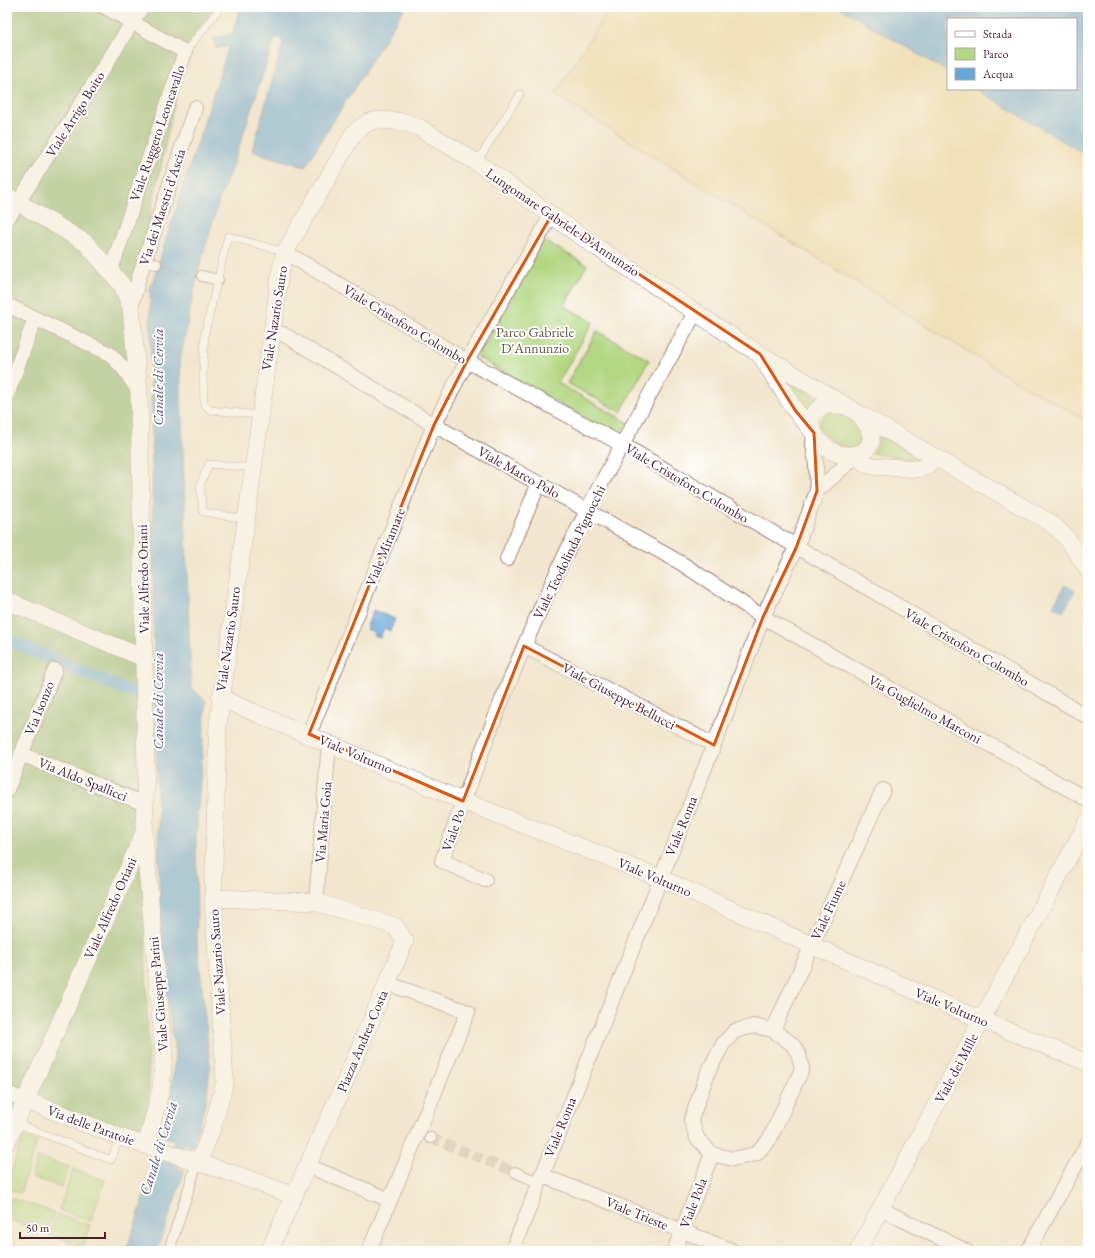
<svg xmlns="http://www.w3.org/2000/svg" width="1095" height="1258" font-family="'EB Garamond',serif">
  <rect width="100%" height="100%" fill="#fff"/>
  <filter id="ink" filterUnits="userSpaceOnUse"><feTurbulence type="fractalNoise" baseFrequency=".025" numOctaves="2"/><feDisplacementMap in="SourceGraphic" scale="8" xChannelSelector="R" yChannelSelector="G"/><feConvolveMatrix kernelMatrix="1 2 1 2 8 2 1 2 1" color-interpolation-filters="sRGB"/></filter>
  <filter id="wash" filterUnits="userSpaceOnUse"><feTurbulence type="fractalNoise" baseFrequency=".012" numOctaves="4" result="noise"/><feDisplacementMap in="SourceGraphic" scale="16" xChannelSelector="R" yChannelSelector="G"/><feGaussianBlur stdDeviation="0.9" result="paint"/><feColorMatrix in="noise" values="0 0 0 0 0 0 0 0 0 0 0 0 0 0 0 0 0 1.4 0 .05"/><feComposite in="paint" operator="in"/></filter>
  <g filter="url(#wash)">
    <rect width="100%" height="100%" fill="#f2e7ce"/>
    <!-- green -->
    <path fill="#b1d781" stroke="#7e7b56" d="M543 240 587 265 564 306 593 322 558 383 629 423 620 438 477 357Z
      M597 331 649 360 621 412 567 383Z
      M784 379 820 399 805 414Z
      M826 411C846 414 852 417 864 433L857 449C838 448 829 442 818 426Z
      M879 435 925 459V462L872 453 878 445Z
      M23 1137 37 1142 20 1193 7 1189V1184Z
      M38 1157 69 1167 62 1187 31 1177Z
      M73 1169 105 1180 91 1221 59 1210Z
      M7 1197 54 1212 47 1233 7 1219Z
      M57 1214 90 1225 83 1246 50 1235Z"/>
    <!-- forest -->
    <path fill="#8cb86f" stroke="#6b6c4d" d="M7 7H214L185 52 131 307 150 1133 25 1100 7 1143Z"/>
    <!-- sand -->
    <path fill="#eeda9e" stroke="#9c7c64" d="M610 7H839L948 72V89H976L1088 156V421L1015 381 555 95Z"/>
    <!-- water -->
    <path fill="#64a8d9" stroke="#576482" d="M240 7H286L288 9 292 7H405L305 167 252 151 283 42 278 37 274 40 238 150 219 201 198 272 180 360 191 687 206 701 196 836 197 940 210 1064 207 1097 193 1147 163 1136 170 1105 175 1053 161 959 154 654 150 289 229 46 216 49 213 38 232 34Z
      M839 7H1088V156L976 89H1076V19H948V72Z
      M1065 585 1075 591 1063 612 1053 606Z
      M373 610 395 619 390 631 384 628 380 638 373 635 374 632 366 629Z
      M157 1159 185 1170 157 1251H126Z"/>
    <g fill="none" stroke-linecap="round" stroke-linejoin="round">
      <!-- canal -->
      <path stroke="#64a8d9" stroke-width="12" d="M7 640 170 708
        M166 1180 184 1127"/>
      <!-- ferry -->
      <path stroke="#545671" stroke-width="1" stroke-dasharray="5 4" stroke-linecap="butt" d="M160 266 198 275"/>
    </g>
  </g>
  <g filter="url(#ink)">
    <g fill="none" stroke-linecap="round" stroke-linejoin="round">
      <!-- pedestrian-tunnel -->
      <path stroke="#d0bfad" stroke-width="10" stroke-dasharray="10 5" stroke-linecap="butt" d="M431 1138 515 1172"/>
      <defs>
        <path id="service" d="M185 52 221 7
          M477 162 520 94
          M260 415 210 410 204 404 203 374 205 333 228 236 285 252
          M245 519 203 512 200 485 209 464 253 468
          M1075 547 1088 548
          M16 1123 111 1160 120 1137"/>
        <path id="pedestrian" d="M144 262 156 264
          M202 276 218 280
          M430 1138H431
          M515 1172 538 1182
          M173 1251 171 1244 197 1163"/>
        <path id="minor" d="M105 7 185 52 111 270
          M7 220 142 7
          M285 252 467 361 623 445 1088 717
          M7 305 110 354 124 369 139 392
          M131 307 140 274 195 108
          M271 334H283L434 425 681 563 763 617 1088 800
          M7 395 35 318
          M817 491 856 456
          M507 559 539 483
          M524 646 714 745
          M309 734 434 425 467 361 551 216
          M21 754 145 804
          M7 790 55 670
          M485 880 442 861C484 742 530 622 588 509 622 442 660 377 696 311
          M316 902 329 743
          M754 1026 773 1030 792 1044 799 1055 802 1069 769 1140 756 1154 733 1159 712 1154 697 1138 691 1120 708 1072 723 1044 735 1031Z
          M773 1030 883 790
          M7 1093 25 1100
          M308 1166 390 1200
          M541 1175 733 1251
          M881 1209 966 1251
          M369 1251 468 1012 386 983
          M512 1251 714 745 763 617 796 548 817 491 816 463 813 444 814 433
          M674 1251 712 1154
          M1028 1251 1088 1143"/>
        <path id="tertiary" d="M7 196 86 243 122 285 131 307 139 392 146 773 144 833 7 1142
          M761 356 795 410 814 433
          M861 415 1049 522C1066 534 1077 552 1088 570
          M856 456 865 463 872 466 918 469 927 466 934 458
          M7 601 144 658
          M220 698 463 801 660 878 965 1013 1088 1063
          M144 835 164 1054 161 1089 148 1139 159 1150
          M213 898 316 902 395 926 405 941 342 1089 269 1251
          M25 1100 120 1137 243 1177 294 1196
          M191 1161 201 1157 213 1126 225 1082 213 898 218 724 280 274 285 252 354 133 368 122 379 120 405 122 420 128 476 162 598 248 745 345 859 414C898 457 831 472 813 431 810 424 811 416 816 411 824 403 835 404 845 406
          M858 1251 1088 821"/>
      </defs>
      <!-- service casing -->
      <use href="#service" stroke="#9e837c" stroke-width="8"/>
      <!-- pedestrian casing -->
      <use href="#pedestrian" stroke="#9e837c" stroke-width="12"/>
      <!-- minor casing -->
      <use href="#minor" stroke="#9e837c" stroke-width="16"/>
      <!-- tertiary casing -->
      <use href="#tertiary" stroke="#9e837c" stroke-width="18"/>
      <!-- service -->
      <use href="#service" stroke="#fff" stroke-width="7"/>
      <!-- pedestrian -->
      <use href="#pedestrian" stroke="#fff" stroke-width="10"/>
      <!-- minor -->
      <use href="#minor" stroke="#fff" stroke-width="14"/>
      <!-- tertiary -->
      <use href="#tertiary" stroke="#fff" stroke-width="17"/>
    </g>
  </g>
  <!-- marked area -->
  <path d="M0 0H1095V1258H0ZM551 216 760 354 795 410 814 433 817 491 796 548 763 617 714 745 524 646 463 801 309 734 434 425 467 361Z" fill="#f2e7ce" fill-opacity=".55" fill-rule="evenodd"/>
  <path fill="none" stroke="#e0560e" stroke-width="3" stroke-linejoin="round" d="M551 216 760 354 795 410 814 433 817 491 796 548 763 617 714 745 524 646 463 801 309 734 434 425 467 361Z"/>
  <g text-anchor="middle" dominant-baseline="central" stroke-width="4" stroke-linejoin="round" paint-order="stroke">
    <!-- street labels -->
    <g font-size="14" fill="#4a1f2b" stroke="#fff">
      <text transform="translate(75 114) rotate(-58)">Viale Arrigo Boito</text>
      <text transform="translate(157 133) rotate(-71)">Viale Ruggero Leoncavallo</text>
      <text transform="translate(162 207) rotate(-72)">Via dei Maestri d'Ascia</text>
      <text transform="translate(563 222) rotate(34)">Lungomare Gabriele D'Annunzio</text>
      <text transform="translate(274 318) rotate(-81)">Viale Nazario Sauro</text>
      <text transform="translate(405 324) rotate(31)">Viale Cristoforo Colombo</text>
      <text transform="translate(519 472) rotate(29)">Viale Marco Polo</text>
      <text transform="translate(687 483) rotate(31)">Viale Cristoforo Colombo</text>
      <text transform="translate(385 547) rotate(-68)">Viale Miramare</text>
      <text transform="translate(569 552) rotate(-64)">Viale Teodolinda Pignocchi</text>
      <text transform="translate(143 579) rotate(-91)">Viale Alfredo Oriani</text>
      <text transform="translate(228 639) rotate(-82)">Viale Nazario Sauro</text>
      <text transform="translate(967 647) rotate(30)">Viale Cristoforo Colombo</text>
      <text transform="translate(619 696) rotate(28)">Viale Giuseppe Bellucci</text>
      <text transform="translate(39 708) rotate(-68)">Via Isonzo</text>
      <text transform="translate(925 709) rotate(29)">Via Guglielmo Marconi</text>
      <text transform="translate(356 754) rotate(23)">Viale Volturno</text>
      <text transform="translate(83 779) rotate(22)">Via Aldo Spallicci</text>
      <text transform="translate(323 822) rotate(-85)">Via Maria Goia</text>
      <text transform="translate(681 826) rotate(-68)">Viale Roma</text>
      <text transform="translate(453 830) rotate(-71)">Viale Po</text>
      <text transform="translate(655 877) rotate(23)">Viale Volturno</text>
      <text transform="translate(110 908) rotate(-66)">Viale Alfredo Oriani</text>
      <text transform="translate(828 910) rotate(-65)">Viale Fiume</text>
      <text transform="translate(217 962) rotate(-94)">Viale Nazario Sauro</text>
      <text transform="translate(158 994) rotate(-95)">Viale Giuseppe Parini</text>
      <text transform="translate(952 1007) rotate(23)">Viale Volturno</text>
      <text transform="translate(362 1041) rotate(-67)">Piazza Andrea Costa</text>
      <text transform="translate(956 1068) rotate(-62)">Viale dei Mille</text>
      <text transform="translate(91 1125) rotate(20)">Via delle Paratoie</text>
      <text transform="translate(560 1127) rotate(-68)">Viale Roma</text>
      <text transform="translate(693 1203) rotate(-69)">Viale Pola</text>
      <text transform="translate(637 1213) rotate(22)">Viale Trieste</text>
    </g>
    <!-- park labels -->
    <g font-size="14" fill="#695645" stroke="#fff">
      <text x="535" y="332">Parco Gabriele<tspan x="535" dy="16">D'Annunzio</tspan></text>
    </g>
    <!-- water labels -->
    <g font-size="15" font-style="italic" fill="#545671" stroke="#fff">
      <text transform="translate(157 377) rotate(-90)">Canale di Cervia</text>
      <text transform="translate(157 701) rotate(-90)">Canale di Cervia</text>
      <text transform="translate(158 1148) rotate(-73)">Canale di Cervia</text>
    </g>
  </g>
  <!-- margin -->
  <rect width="1095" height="1258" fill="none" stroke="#fff" stroke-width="24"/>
  <!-- legend -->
  <rect x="947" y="18" width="130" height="72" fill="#ffffff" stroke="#b7a5aa"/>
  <rect x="955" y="31" width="20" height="6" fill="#ffffff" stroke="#b7a5aa"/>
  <text x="983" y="38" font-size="12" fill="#4a1f2b">Strada</text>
  <rect x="955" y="48" width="20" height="12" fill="#b1d781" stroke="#b7a5aa"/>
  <text x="983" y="58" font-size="12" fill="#4a1f2b">Parco</text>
  <rect x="955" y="68" width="20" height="12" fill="#64a8d9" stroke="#b7a5aa"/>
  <text x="983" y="78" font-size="12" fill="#4a1f2b">Acqua</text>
  <!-- scale -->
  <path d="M20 1232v6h85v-6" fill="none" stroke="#4a1f2b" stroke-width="2"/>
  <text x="26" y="1232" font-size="12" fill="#4a1f2b" stroke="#ffffff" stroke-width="3" paint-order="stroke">50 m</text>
</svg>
